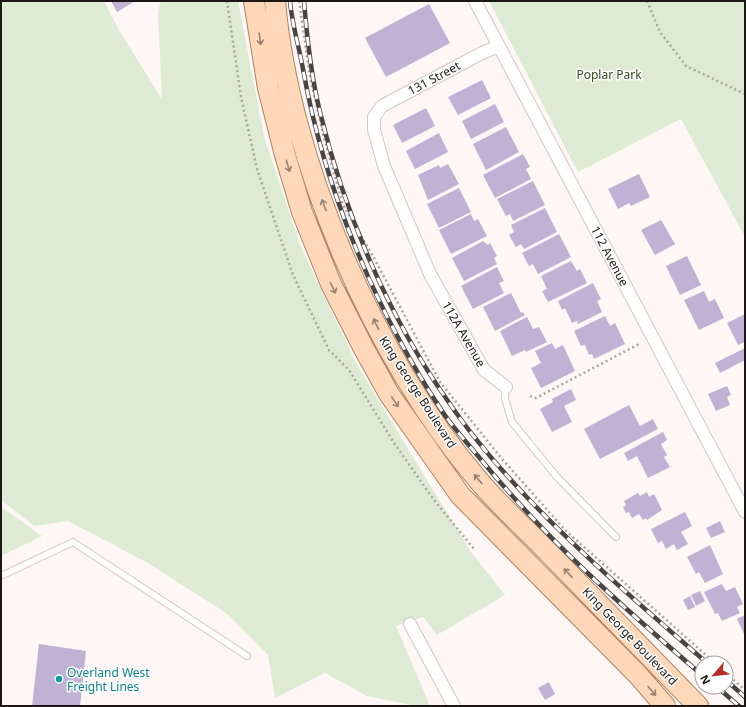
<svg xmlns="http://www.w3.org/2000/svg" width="746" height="707" font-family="'Noto Sans',sans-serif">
  <rect width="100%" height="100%" fill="#fef7f5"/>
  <!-- green -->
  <path fill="#ddebd5" d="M1 1H104L120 32 162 99 158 12 161 1H238L264 136 300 245 357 365 471 552 505 595 437 635 423 617 396 626 430 706H416L367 696 325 673 275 698 268 655 226 613 148 563 68 521 34 526 1 500Z
    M489 1H745V237L681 119 578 172Z
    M1 507 42 536 1 556Z"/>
  <!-- building -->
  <path fill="#bfb2d4" d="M111 1H135L117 12Z
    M429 4 450 43 386 77 365 38Z
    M482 80 491 98 458 115 448 97Z
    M495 104 504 122 471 139 462 121Z
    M426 108 435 126 402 143 393 125Z
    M506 127 519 152 486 170 473 144Z
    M439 133 448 152 415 169 406 151Z
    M523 154 530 167 526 169 531 179 495 198 483 175Z
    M448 164 459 184 428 200 418 175 439 165 440 168Z
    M639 174 650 197 631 206 629 203 618 209 608 189Z
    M533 181 545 205 513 221 510 214 506 216 497 199Z
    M459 188 471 212 439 228 427 204Z
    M545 208 557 232 524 249 521 244 516 247 509 235 514 232 511 225Z
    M471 214 474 221 478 219 487 236 451 254 439 230Z
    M661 220 675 244 655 255 641 230Z
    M559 234 571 257 538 274 533 264 529 266 522 253Z
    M483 241 488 245 490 243 497 256 494 258 497 264 464 281 452 258Z
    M687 256 701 285 680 295 666 266Z
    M571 261 577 271 580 269 587 283 548 302 542 291 547 289 541 276Z
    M497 267 504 281 499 283 504 293 473 309 461 286Z
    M593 283 601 299 597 301 602 312 578 324 577 321 572 323 565 308 562 310 558 301Z
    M704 291 709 302 715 299 724 318 699 330 684 300Z
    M511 293 521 313 523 312 525 315 495 331 483 307Z
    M745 314V342L738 345 727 323Z
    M605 316 610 326 615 323 625 344 594 359 592 354 589 355 585 345 581 346 574 331Z
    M527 317 533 329 539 327 547 342 526 352 525 350 512 356 500 331Z
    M552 343 555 349 563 345 575 371 541 388 531 368 541 363 535 351Z
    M745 348V360L720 373 715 363Z
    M727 386 731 395 727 397 730 405 716 411 708 394Z
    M571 389 576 400 564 406 572 422 552 432 540 409 553 402 552 399Z
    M629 405 640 426 653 419 658 429 600 459 584 429Z
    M663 432 667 440 661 444 667 455 664 457 670 467 648 478 637 456 628 461 624 453Z
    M647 492 649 497 654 494 662 510 647 520 646 518 643 520 639 514 632 518 629 512 626 513 623 507 626 505 624 501 638 493 640 496Z
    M685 512 692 526 681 532 688 544 677 550 674 544 666 549 662 541 658 543 651 529Z
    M720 521 725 532 711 538 706 528Z
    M710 545 723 574 705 583 699 572 696 574 687 557Z
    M722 584 726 591 735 587 743 604 737 607 740 613 722 621 718 613 715 614 704 592Z
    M700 591 705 601 696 606 691 595Z
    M690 596 695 607 688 610 683 600Z
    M745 615V636L737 619Z
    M39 644 86 651 80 706H32Z
    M549 682 555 694 545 700 538 688Z"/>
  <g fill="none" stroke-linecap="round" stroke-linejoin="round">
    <defs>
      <path id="service" d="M506 387 505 399 512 422 557 477 616 537
        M1 576 73 542 247 656"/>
      <path id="minor" d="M475 1 745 512
        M499 46 482 53 382 106 374 117V130L384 166 430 274 484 370 506 387
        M410 624 454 706"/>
      <path id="primary" d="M254 1 268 88 285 155 302 212 331 284 363 347 389 394 460 495 638 675 665 706
        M275 1C289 161 375 360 479 481 501 507 527 530 550 554 599 605 649 655 698 706"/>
    </defs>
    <!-- service casing -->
    <use href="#service" stroke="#d1c7c3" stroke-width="8"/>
    <!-- minor casing -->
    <use href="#minor" stroke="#d1c7c3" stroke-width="14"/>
    <!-- primary casing -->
    <use href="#primary" stroke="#af8462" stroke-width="22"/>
    <!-- path -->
    <path stroke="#a9a4a2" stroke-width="2.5" stroke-dasharray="2 3" stroke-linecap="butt" d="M227 1 241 97 257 169 293 275 329 350 349 370 394 443 434 500 474 549
      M299 1 310 77 324 138 343 205 374 258 440 382 502 459 566 531 715 663
      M647 1 660 32 686 66 745 94
      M530 396 536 398 641 343
      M726 673 745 690"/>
    <!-- service -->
    <use href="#service" stroke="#fff" stroke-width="6"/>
    <!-- minor -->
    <use href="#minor" stroke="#fff" stroke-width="12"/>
    <!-- primary -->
    <use href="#primary" stroke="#ffd8b9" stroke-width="20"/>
    <defs>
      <path id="rail" d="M290 1C292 24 299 47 303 69 324 188 375 310 442 411 454 429 469 445 483 462 547 540 625 609 702 675
        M304 1C307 38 311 76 320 112 345 215 389 318 450 404 471 435 496 464 521 491 579 553 643 607 707 663
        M726 680 745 697
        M717 687 739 706"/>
    </defs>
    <!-- rail casing -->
    <use href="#rail" stroke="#484543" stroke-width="4.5"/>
    <!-- rail -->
    <use href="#rail" stroke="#fff" stroke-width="3" stroke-dasharray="9" stroke-linecap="butt"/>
  </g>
  <!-- one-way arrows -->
  <defs><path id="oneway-shaft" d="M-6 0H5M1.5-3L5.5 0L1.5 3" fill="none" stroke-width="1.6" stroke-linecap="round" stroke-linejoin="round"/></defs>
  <g stroke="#98816f">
    <use href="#oneway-shaft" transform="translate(260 39) rotate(81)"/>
    <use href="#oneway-shaft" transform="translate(288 166) rotate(73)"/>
    <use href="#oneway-shaft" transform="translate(324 205) rotate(-110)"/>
    <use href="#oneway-shaft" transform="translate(333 288) rotate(64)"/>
    <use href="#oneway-shaft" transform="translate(376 324) rotate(-116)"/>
    <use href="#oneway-shaft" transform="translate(395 402) rotate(56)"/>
    <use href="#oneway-shaft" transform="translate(478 479) rotate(-130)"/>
    <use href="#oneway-shaft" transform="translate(568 573) rotate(-134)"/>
    <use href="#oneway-shaft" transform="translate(652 691) rotate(49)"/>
  </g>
  <!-- markers -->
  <circle fill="#0f9aa8" stroke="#fff" stroke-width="1.5" cx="59" cy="679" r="4"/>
  <g text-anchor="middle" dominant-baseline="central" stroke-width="3" stroke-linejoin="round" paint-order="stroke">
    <!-- park labels -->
    <g font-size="12" fill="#314e1f" stroke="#fff">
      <text x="609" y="74">Poplar Park</text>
    </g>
    <!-- street labels -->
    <g font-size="12" fill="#1a1715" stroke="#fff">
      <text transform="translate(434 78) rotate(-28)">131 Street</text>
      <text transform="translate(610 256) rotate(62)">112 Avenue</text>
      <text transform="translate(464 334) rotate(60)">112A Avenue</text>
      <text transform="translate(418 392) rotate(57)">King George Boulevard</text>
      <text transform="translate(630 636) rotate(46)">King George Boulevard</text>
    </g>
    <!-- culture labels -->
    <g font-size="12" fill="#0d838f" stroke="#fff" text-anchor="start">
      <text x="67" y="672">Overland West<tspan x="67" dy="14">Freight Lines</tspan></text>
    </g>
  </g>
  <!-- border -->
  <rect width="746" height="707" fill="none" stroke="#1a1715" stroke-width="4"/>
  <!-- north arrow -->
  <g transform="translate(714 675) rotate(242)"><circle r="19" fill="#ffffff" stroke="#a3a2a1"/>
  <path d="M0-3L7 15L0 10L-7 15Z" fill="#ba2a2a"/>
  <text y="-6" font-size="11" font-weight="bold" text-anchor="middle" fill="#1a1715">N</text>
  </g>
</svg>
